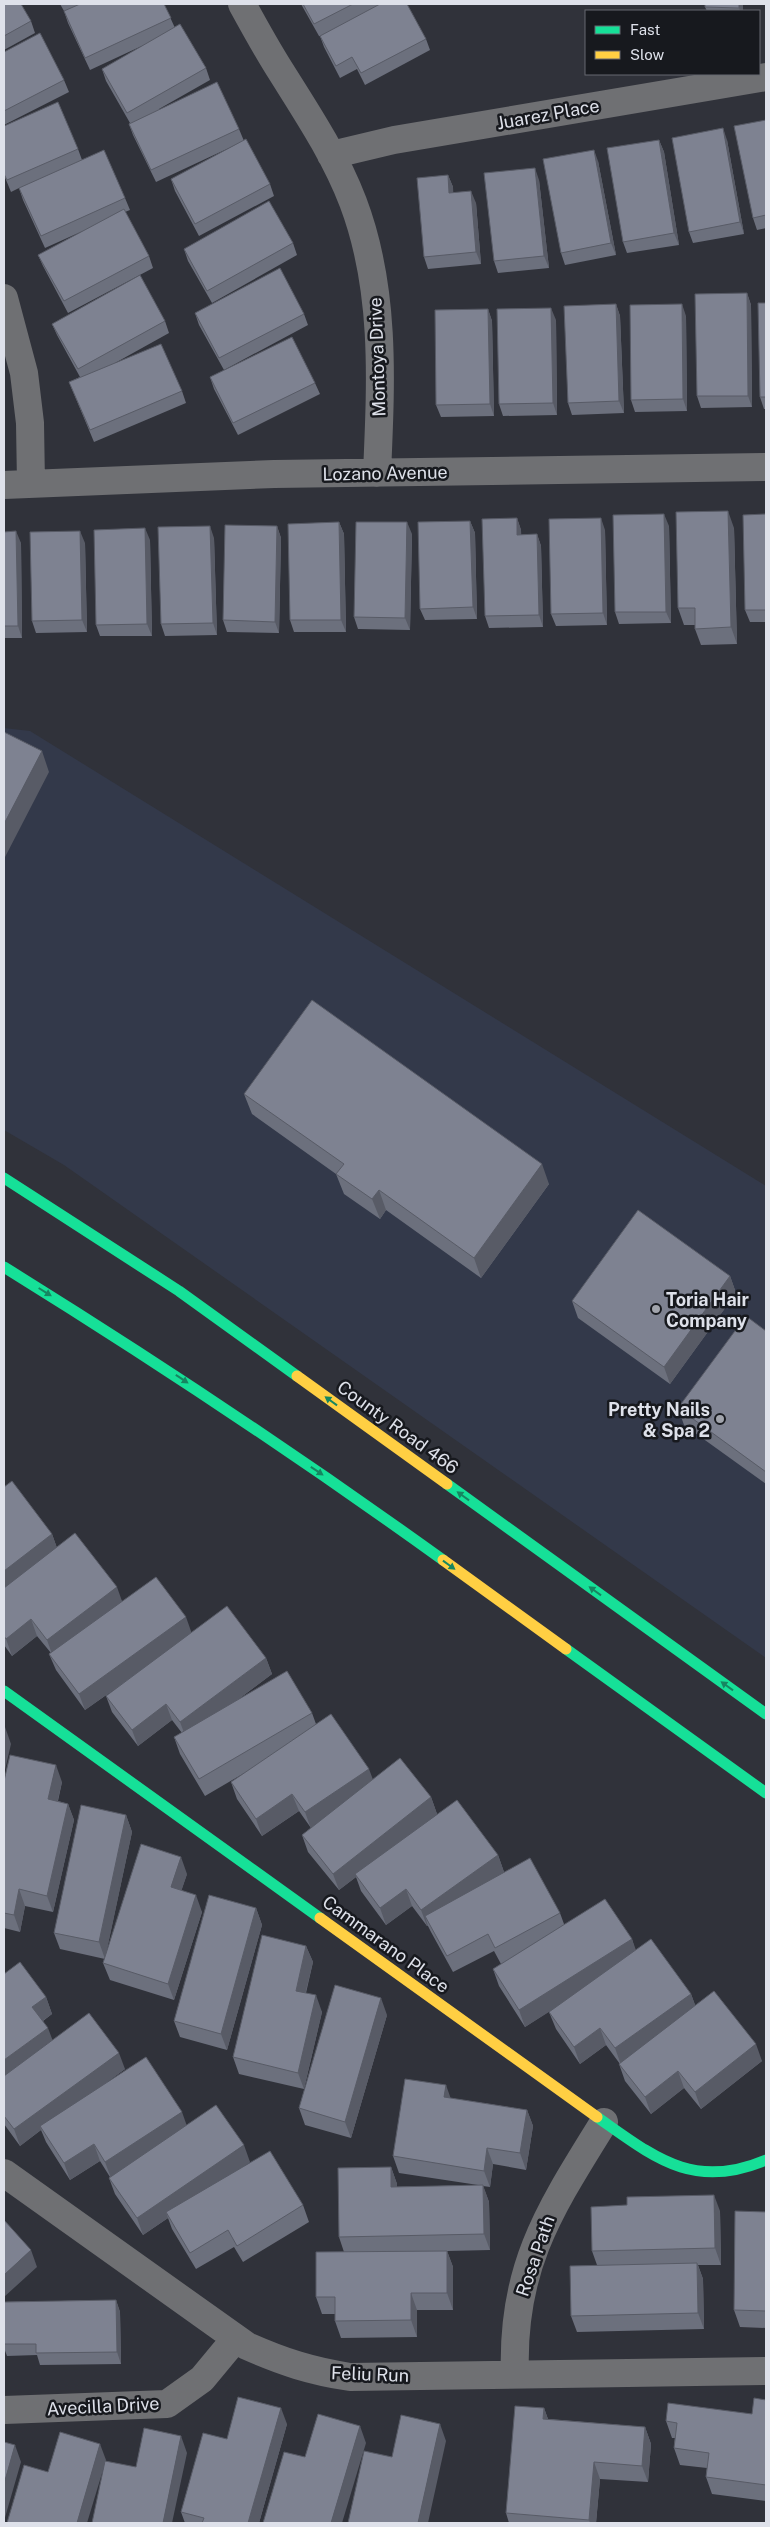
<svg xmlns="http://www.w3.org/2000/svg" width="770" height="2527" font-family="'Public Sans',sans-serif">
  <rect width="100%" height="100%" fill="#30323a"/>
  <!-- built -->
  <path fill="#33394a" d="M4 728 30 731 766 1186V1658L64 1165 4 1130Z"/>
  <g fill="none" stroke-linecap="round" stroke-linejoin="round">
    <!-- street -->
    <path stroke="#6f7073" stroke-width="28" d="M242 4C254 26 266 48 280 70 307 113 335 155 353 202 386 289 381 382 377 473
      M331 155 394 140 766 77
      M4 298 24 373 30 423 31 484
      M4 485 274 474 766 467
      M4 2173 247 2346C283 2362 311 2371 350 2377L766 2371
      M515 2374C511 2267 550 2209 604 2122
      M4 2410 167 2404 202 2379 236 2338"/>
    <!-- fast -->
    <path stroke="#16e098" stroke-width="11" d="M4 1178 179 1291 297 1376
      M4 1267C154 1360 300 1457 443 1560
      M447 1484 766 1714
      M566 1649 766 1793
      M4 1691 320 1918
      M597 2117C654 2157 693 2191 766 2160"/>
    <!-- slow -->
    <path stroke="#ffcf43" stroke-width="11" d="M297 1376 447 1484
      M443 1560 566 1649
      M320 1918 597 2117"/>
  </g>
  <!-- wall -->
  <path fill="#6c707d" d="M4 4 31 21 35 33 4 50Z
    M60 4H164L175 28 206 68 210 80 159 109 239 129 244 141 156 182 133 135 129 124 130 123 106 81 102 69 146 44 90 70 68 23 64 11Z
    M301 4H380L426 39 430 50 365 85 357 69 340 78 324 47 320 36H319Z
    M705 4H743V11H707L705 7Z
    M4 52 64 80 69 92 4 125Z
    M766 120V228L757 230 753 218Z
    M4 126 78 149 82 160 125 198 130 210 125 212 149 256 153 268 68 313 43 266 38 255 85 230 45 248 23 200 19 188 11 192 4 175Z
    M659 140 664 152 679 245 627 253 623 242Z
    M727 140 744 234 693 243 689 232Z
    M598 161 616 255 565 265 561 253Z
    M448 175 453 187V193L476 203 481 264 428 269 424 257Z
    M171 179 270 184 274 196 199 236 175 191Z
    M539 180 549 268 498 273 494 261Z
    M293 243 297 255 212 303 188 261 184 249Z
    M747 293 751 305 752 407 701 408 697 396Z
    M766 303V409H764L760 397Z
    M616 304 620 316 624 413 572 415 568 403Z
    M488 309 492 321 494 416 441 417 436 405Z
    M195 313 304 314 308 325 224 370 199 325Z
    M686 316 687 411 635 412 631 400Z
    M556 320 557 415 503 416 499 404Z
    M165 321 169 333 115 363 182 391 186 403 94 442 69 382 80 377 57 335 52 324Z
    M210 377 315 383 320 394 238 435 214 389Z
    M766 514V622H750L745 610Z
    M517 518 521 530V535L537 534 541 546 543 627 489 628 485 616Z
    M470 521 475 533 477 619 425 620 420 609Z
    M339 522 344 534 346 632H294L290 620Z
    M277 526 281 538 279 633 227 632 223 620Z
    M669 526 671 623 619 624 615 612Z
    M734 528 737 644 701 645 695 629V625H684L678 608Z
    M605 530 607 625 556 626 551 614Z
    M4 532 21 543 22 638H4Z
    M412 534 410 630 358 629 354 617Z
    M214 538 217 635 165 636 161 624Z
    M150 540 152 636H100L96 625Z
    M85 543 87 632 36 633 32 621Z
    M244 1094 549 1184 481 1278 386 1210 380 1219 344 1194 336 1174 252 1114Z
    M730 1276 736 1293 670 1384 578 1318 572 1301Z
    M766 1331V1484L684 1425 678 1408Z
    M4 1487 52 1534 57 1548 122 1601 191 1632 266 1658 272 1674 236 1701 312 1713 316 1724 373 1780 431 1797 437 1814 416 1830 498 1855 504 1872 497 1876 560 1913 564 1924 632 1939 635 1950 691 1994 695 2005 762 2061 701 2109 684 2088 651 2114 625 2081 619 2064H620L606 2045 580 2064 556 2029 549 2012 559 2005 525 2027 499 1986 493 1969 501 1964 494 1951 453 1972 431 1932 428 1926H427L412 1906 386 1925 361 1891 356 1877 339 1890 308 1852 302 1835 311 1828 299 1811 262 1836 237 1799 231 1782 246 1772 205 1796 180 1754 174 1737 182 1733 172 1720 138 1746 112 1712 106 1696 129 1679 85 1710 56 1670 49 1654 51 1653 37 1636 12 1656 4 1645Z
    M4 1781 62 1782 58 1801 68 1804 74 1820 53 1912 25 1906 20 1932 4 1928Z
    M126 1815 132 1832 105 1958 187 1874 181 1891 202 1912 174 2000 110 1980 103 1963 105 1959 60 1949 54 1933Z
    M256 1908 262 1925 227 2050 180 2037 174 2021Z
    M306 1946 313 1962 306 1993 322 2012 304 2089 239 2074 233 2057Z
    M4 1974 46 1997 52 2014 43 2021 52 2040 125 2069 107 2082 186 2125 250 2162 244 2166 303 2205 309 2222 243 2262 234 2247 196 2269 172 2229 168 2218 143 2235 115 2194 109 2178 110 2177 100 2161 70 2180 46 2142 41 2130 20 2146 4 2124Z
    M387 2015 351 2138 305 2125 299 2108Z
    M450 2098 527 2110 533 2126 526 2170 493 2164 490 2187 483 2186 489 2202 490 2250 447 2251 453 2267V2310H417V2337L341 2338 335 2321V2314H322L316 2297 344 2252 339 2237 391 2167 397 2184V2187L478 2185 399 2173 393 2156Z
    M720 2211 721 2265H698L703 2279 704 2329 577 2332 571 2316 597 2265 592 2251Z
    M766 2212V2328L740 2327 734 2310Z
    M116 2300 120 2312 121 2364 40 2365 37 2355 7 2356 4 2348V2302Z
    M766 2400V2501L712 2494 706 2477 707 2468 680 2465 674 2448 675 2438H672L666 2421 752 2414Z
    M544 2408 548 2419 645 2427 651 2444 648 2482 600 2479 596 2523H509L506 2513Z
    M287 2424 259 2523H185L181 2512 227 2439Z"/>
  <!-- shaded-wall -->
  <path fill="#585b66" d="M739 4H743V11H740L739 8Z
    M723 128 727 140 744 234 740 222Z
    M659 140 664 152 679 245 674 233Z
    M594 150 598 161 616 255 611 243Z
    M535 168 539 180 549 268 544 256Z
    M448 175 453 187 454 205 449 193Z
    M471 191 476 203 481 264 476 252Z
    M747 293 751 305 752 407 748 396Z
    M616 304 620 316 624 413 619 401Z
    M682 304 686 316 687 411 683 399Z
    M551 308 556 320 557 415 553 403Z
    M488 309 492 321 494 416 490 404Z
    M728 511 734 528 737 644 731 627Z
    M664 514 669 526 671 623 666 612Z
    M517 518 521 530 522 547 517 535Z
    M601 518 605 530 607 625 603 613Z
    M470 521 475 533 477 619 473 607Z
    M339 522 344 534 346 632 341 620Z
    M407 522 412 534 410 630 405 618Z
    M210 526 214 538 217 635 213 623Z
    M277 526 281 538 279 633 275 622Z
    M145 528 150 540 152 636 147 624Z
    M16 531 21 543 22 638 18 626Z
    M80 531 85 543 87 632 82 620Z
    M537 534 541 546 543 627 539 615Z
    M42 751 49 772 4 859V824Z
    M542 1164 549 1184 481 1278 474 1258Z
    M379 1190 386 1210 380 1219 372 1199Z
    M730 1276 736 1293 670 1384 664 1367Z
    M52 1534 58 1551 4 1592V1571Z
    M117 1587 123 1604 53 1657 47 1640Z
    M186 1617 192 1634 85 1710 79 1694Z
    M31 1619 37 1636 12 1656 6 1639Z
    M266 1658 272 1674 186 1738 180 1722Z
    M166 1704 172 1720 138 1746 132 1730Z
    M5 1727 11 1744 4 1774V1732Z
    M56 1765 62 1782 54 1816 48 1799Z
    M369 1769 375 1785 311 1829 305 1812Z
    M292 1794 299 1811 262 1836 256 1819Z
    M431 1797 437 1814 356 1877 355 1874 356 1877 339 1890 333 1874Z
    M68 1804 74 1820 53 1912 47 1896Z
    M126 1815 132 1832 105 1959 99 1942Z
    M498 1855 504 1872 430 1925 425 1916 428 1926H427L421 1910Z
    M181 1857 187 1874 177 1904 171 1887Z
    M19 1889 25 1906 20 1932 14 1915Z
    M406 1889 412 1906 386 1925 380 1908Z
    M196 1895 202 1912 174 2000 168 1984Z
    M256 1908 262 1925 227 2050 221 2034Z
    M632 1939 638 1956 525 2027 519 2010Z
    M306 1946 313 1962 302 2007 296 1991Z
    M691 1994 697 2010 621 2065 615 2048Z
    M316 1995 322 2012 304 2089 298 2073Z
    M46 1997 52 2014 38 2024 32 2007Z
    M381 1998 387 2015 351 2138 345 2122Z
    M48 2028 54 2044 4 2081V2060Z
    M600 2028 606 2045 580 2064 574 2047Z
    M756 2044 762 2061 701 2109 695 2092Z
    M119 2053 125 2069 42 2130 40 2126 41 2130 20 2146 14 2129Z
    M678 2071 684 2088 651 2114 645 2097Z
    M446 2085 452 2102 444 2097Z
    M527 2110 533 2126 526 2170 520 2153Z
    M182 2112 188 2129 111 2178 105 2162Z
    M94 2144 100 2161 70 2180 64 2163Z
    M244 2145 250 2162 169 2217 166 2212 168 2218 143 2235 137 2218Z
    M487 2148 493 2164 490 2187 484 2171Z
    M391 2167 397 2184V2204L391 2187Z
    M483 2185 489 2202 490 2250 484 2234Z
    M714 2195 720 2211 721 2265 715 2248Z
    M31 2250 37 2267 4 2297V2275Z
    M447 2251 453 2267V2310L447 2293Z
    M697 2263 703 2279 704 2329 698 2313Z
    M411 2293 417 2310V2337L411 2320Z
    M116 2300 120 2312 121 2364 117 2352Z
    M281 2408 287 2424 259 2523H248Z
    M544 2408 550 2425 543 2419Z
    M440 2424 446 2441 428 2523H418Z
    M360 2426 366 2443 342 2523H331Z
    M645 2427 651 2444 648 2482 642 2466Z
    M181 2436 187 2453 172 2523H163Z
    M100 2444 106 2460 87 2523H77Z
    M15 2445 21 2462 4 2521V2484Z
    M594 2462 600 2479 596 2523H590L589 2520Z"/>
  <!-- building -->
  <path fill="#7e8291" stroke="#585b66" d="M4 4H21L31 21 4 36Z
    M80 4H164L171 18 85 58 64 11Z
    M303 4H353L314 24Z
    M380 4H407L426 39 361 73 352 57 336 66 320 36Z
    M705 4H739V8L705 7Z
    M180 24 206 68 127 113 102 69Z
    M40 33 64 80 4 111V52Z
    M217 82 239 129 151 170 129 124Z
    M58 102 78 149 7 180 4 174V126Z
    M766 120V215L753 218 734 126Z
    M723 128 740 222 689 232 672 138Z
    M246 139 270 184 195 224 171 179Z
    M659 140 674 233 623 242 607 148Z
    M104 150 125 198 41 236 19 188Z
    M594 150 611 243 561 253 543 159Z
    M535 168 544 256 494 261 484 173Z
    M448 175 449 193 471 191 476 252 424 257 417 178Z
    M269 201 293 243 207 291 184 249Z
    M124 209 149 256 64 301 38 255Z
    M280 268 304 314 219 358 195 313Z
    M140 275 165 321 78 369 52 324Z
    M747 293 748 396H697L695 294Z
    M758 303H766V397H760Z
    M616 304 619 401 568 403 564 306Z
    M682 304 683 399 631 400 630 305Z
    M551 308 553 403 499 404 497 309Z
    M488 309 490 404 436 405 435 310Z
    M292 337 315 383 233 423 210 377Z
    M161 344 182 391 90 430 69 382Z
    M728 511 731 627 695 629V608H678L676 512Z
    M664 514 666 612H615L613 515Z
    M766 514V610H745L743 515Z
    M517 518V535L537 534 539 615 485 616 482 519Z
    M601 518 603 613 551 614 549 519Z
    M470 521 473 607 420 609 418 522Z
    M339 522 341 620H290L288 524Z
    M356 522H407L405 618 354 617Z
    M225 525 277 526 275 622 223 620Z
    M210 526 213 623 161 624 158 527Z
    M145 528 147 624 96 625 94 530Z
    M16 531 18 626H4V532Z
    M80 531 82 620 32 621 30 532Z
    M4 732 42 751 4 824Z
    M312 1000 542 1164 474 1258 379 1190 372 1199 336 1174 344 1164 244 1094Z
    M638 1210 730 1276 664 1367 572 1301Z
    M746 1316 766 1331V1472L678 1408Z
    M12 1481 52 1534 4 1571V1487Z
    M75 1533 117 1587 47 1640 31 1619 6 1639 4 1636V1588Z
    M156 1577 186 1617 79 1694 49 1654Z
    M227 1606 266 1658 180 1722 166 1704 132 1730 106 1696Z
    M287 1671 312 1713 199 1779 174 1737Z
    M331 1714 369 1769 305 1812 292 1794 256 1819 231 1782Z
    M10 1755 56 1765 48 1799 68 1804 47 1896 19 1889 14 1915 4 1913V1781Z
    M400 1758 431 1797 333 1874 302 1835Z
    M457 1800 498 1855 421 1910 406 1889 380 1908 355 1874Z
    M81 1805 126 1815 99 1942 54 1933Z
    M141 1844 181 1857 171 1887 196 1895 168 1984 103 1963Z
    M530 1858 560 1913 495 1948 488 1934 447 1956 425 1916Z
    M209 1895 256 1908 221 2034 174 2021Z
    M605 1899 632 1939 519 2010 493 1969Z
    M262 1935 306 1946 296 1991 316 1995 298 2073 233 2057Z
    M651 1939 691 1994 615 2048 600 2028 574 2047 549 2012Z
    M20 1962 46 1997 32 2007 48 2028 4 2060V1974Z
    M335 1985 381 1998 345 2122 299 2108Z
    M714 1991 756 2044 695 2092 678 2071 645 2097 619 2064Z
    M89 2013 119 2053 14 2129 4 2116V2076Z
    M146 2057 182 2112 105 2162 94 2144 64 2163 40 2126Z
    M405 2079 446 2085 444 2097 527 2110 520 2153 487 2148 484 2171 393 2156Z
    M216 2105 244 2145 137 2218 109 2178Z
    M270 2151 303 2205 237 2246 228 2230 190 2253 166 2212Z
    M391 2167V2187L483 2185 484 2234 339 2237 338 2168Z
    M714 2195 715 2248 592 2251 591 2207 627 2205V2197Z
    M735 2211 766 2212V2311L734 2310Z
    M4 2220 31 2250 4 2275Z
    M447 2251V2293H411V2320L335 2321V2297H316V2252Z
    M697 2263 698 2313 571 2316 570 2266Z
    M116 2300 117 2352 36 2353V2344H4V2302Z
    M238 2397 281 2408 248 2523H202L204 2518 181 2512 203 2433 227 2439Z
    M754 2398 766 2400V2485L706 2477 709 2453 674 2448 677 2423 666 2421 668 2403 752 2414Z
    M515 2406 544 2408 543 2419 645 2427 642 2466 594 2462 589 2520 506 2513Z
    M318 2414 360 2426 331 2523H263L284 2452 305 2457Z
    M401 2415 440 2424 418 2523H348L364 2451 392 2457Z
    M144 2428 181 2436 163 2523H92L105 2461 136 2467Z
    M60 2432 100 2444 77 2523H7L24 2465 48 2472Z
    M4 2442 15 2445 4 2484Z"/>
  <!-- one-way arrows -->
  <defs><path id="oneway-solid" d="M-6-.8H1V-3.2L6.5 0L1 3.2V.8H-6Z" transform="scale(1.25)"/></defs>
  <g fill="#168661">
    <use href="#oneway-solid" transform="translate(45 1292) rotate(32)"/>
    <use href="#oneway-solid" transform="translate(182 1379) rotate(34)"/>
    <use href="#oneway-solid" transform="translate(331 1401) rotate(-144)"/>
    <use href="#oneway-solid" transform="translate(317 1471) rotate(34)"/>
    <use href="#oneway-solid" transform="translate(463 1496) rotate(-144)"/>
    <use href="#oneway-solid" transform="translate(449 1565) rotate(36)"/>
    <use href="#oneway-solid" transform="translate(595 1591) rotate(-144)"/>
    <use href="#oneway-solid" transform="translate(727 1686) rotate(-144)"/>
  </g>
  <!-- markers -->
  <g fill="#a1a4ac" stroke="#17191e" stroke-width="2">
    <circle cx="656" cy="1309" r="5"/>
    <circle cx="720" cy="1419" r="5"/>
  </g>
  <g text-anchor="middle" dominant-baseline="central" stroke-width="5" stroke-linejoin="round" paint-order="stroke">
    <!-- street labels -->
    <g font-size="18" fill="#dee1ea" stroke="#17191e">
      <text transform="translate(548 114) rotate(-10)">Juarez Place</text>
      <text transform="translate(377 357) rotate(-92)">Montoya Drive</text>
      <text transform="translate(385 473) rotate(-1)">Lozano Avenue</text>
      <text transform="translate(398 1427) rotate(36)">County Road 466</text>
      <text transform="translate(386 1944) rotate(36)">Cammarano Place</text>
      <text transform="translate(535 2256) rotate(-71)">Rosa Path</text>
      <text transform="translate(370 2374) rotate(2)">Feliu Run</text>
      <text transform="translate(103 2406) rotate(-3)">Avecilla Drive</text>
    </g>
    <!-- poi labels -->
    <g font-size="18" font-weight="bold" fill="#dee1ea" stroke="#17191e" text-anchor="start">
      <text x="666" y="1299">Toria Hair<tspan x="666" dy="21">Company</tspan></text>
      <text x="710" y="1409" text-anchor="end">Pretty Nails<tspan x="710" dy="21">&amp; Spa 2</tspan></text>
    </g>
  </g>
  <!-- border -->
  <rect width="770" height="2527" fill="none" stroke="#dee1ea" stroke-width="10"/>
  <!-- legend -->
  <rect x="585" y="10" width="175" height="65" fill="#17191e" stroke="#676970"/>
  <rect x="595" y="26" width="25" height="8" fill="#16e098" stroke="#676970"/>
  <text x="630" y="35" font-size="15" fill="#dee1ea">Fast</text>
  <rect x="595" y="51" width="25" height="8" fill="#ffcf43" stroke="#676970"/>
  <text x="630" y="60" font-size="15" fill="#dee1ea">Slow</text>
</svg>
